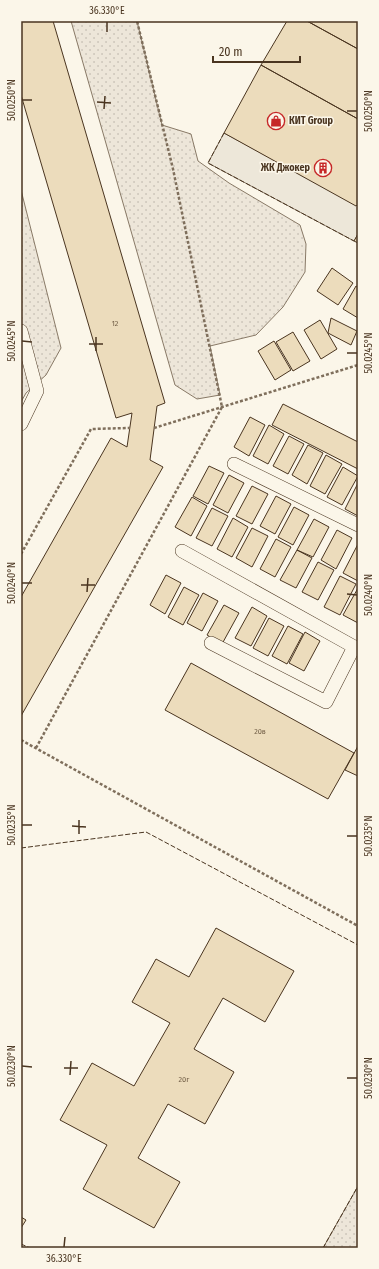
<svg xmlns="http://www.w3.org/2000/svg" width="379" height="1269" font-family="'Fira Sans Condensed',sans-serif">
  <defs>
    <pattern id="grass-dots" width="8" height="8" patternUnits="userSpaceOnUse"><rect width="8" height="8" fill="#ede6d9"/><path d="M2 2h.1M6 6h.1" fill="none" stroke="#cdc6ba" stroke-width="1.8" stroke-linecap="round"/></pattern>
  </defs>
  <rect width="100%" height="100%" fill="#fbf6e9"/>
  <!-- grass -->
  <path fill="url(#grass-dots)" stroke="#887966" d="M71 21H137L162 125 191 134 198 161 229 183 300 225 306 244 305 272 283 307 256 335 210 346 220 395 197 399 175 385Z
    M21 190 61 348 46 375 26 393 21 402Z
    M358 1186V1248H323Z"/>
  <!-- parking -->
  <path fill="#ede7d9" stroke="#887966" d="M224 133 358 205V234L354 241 208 163Z"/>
  <!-- building -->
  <path fill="#ecdcbc" stroke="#4a3520" d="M21 21H53L165 403 157 406 150 460 163 467 21 716V597L111 438 127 447 132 413 116 418 21 95Z
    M287 21H307L358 49V119L261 65Z
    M307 21H358V49Z
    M261 65 358 119V204L356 206 224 133Z
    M358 234V243L354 241Z
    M332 268 353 283 338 305 317 291Z
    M356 286 358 287V318L343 309Z
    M331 318 357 331 351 345 328 333Z
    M320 320 337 349 321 359 304 330Z
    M293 332 310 361 293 371 276 342Z
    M274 341 291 370 275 380 258 351Z
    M283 404 358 442V469L272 425Z
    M250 417 265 425 249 456 234 447Z
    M269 425 284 434 268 464 253 456Z
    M289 436 304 444 288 474 273 466Z
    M308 445 323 453 307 484 292 475Z
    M326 455 342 464 325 494 310 486Z
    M209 466 224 473 208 504 193 496Z
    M343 467 358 476 342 505 327 497Z
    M229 475 244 483 228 513 213 505Z
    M358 483V516L345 509Z
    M252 486 268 494 252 524 236 516Z
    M276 496 291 504 275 534 260 526Z
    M192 497 207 506 191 536 175 527Z
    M294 507 309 515 293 545 278 537Z
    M212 508 228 516 212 546 196 538Z
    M233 518 248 527 232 557 217 549Z
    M314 519 329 527 313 557 297 550Z
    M252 528 268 536 252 567 236 558Z
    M337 530 352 538 336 569 321 560Z
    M276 539 291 547 275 577 260 569Z
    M358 544V581L343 573Z
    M297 550 312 558 296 588 280 580Z
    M318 562 334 570 318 600 302 592Z
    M166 575 181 583 165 614 150 605Z
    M340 576 356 584 340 615 324 607Z
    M184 587 199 595 183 625 168 617Z
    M358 588V623L343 615Z
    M203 593 218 601 202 631 187 623Z
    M224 605 239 613 222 644 207 635Z
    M252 607 267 616 251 646 235 638Z
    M269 618 284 626 268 656 253 648Z
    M288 626 303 634 287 664 272 656Z
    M305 632 320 641 304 671 289 663Z
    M191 663 354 753 328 799 165 710Z
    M358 746V776L345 770Z
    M216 928 294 971 265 1022 223 998 194 1049 234 1072 205 1124 168 1104 138 1158 180 1182 154 1228 83 1189 107 1145 60 1120 92 1063 134 1086 170 1023 132 1002 156 959 189 977Z
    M21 1217 26 1220 21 1228Z"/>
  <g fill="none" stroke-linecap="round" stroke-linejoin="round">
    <defs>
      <path id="service" d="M21 331 37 391 21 424
        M234 464 358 525
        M182 551 358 649
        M211 643 326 702 354 647"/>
    </defs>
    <!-- service casing -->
    <use href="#service" stroke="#4a3520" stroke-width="14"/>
    <!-- path -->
    <path stroke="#7f6f5c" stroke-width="2.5" stroke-dasharray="3 2" stroke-linecap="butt" d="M154 428 358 365
      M21 554 91 429 130 428
      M21 740 358 926
      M36 748 222 407 173 169 137 21"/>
    <!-- service -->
    <use href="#service" stroke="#fbf6e9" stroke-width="13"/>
    <!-- fence -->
    <path stroke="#4a3520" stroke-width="1" stroke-dasharray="5 2" stroke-linecap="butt" d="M224 133 208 163 354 241
      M21 848 146 832 358 945
      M21 1244 30 1248
      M323 1248 358 1186"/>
  </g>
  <!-- ticks -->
  <path fill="none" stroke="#4a3520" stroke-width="1.5" d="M107 32V22M22 100H32M97 102 111 103M104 109 105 96M347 111H357M22 341 32 342M89 344H103M96 351V337M347 353H357M22 583H32M81 585H95M87 592 88 578M347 594 357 595M22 825H32M72 826 86 827M79 834V820M347 836H357M22 1066 32 1067M64 1068H78M70 1075 71 1061M347 1078H357M64 1247 65 1237"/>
  <!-- icons -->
  <defs>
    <symbol id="shop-ring" viewBox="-11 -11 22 22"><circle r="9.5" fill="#fbf6e9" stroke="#c62828" stroke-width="1.5"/><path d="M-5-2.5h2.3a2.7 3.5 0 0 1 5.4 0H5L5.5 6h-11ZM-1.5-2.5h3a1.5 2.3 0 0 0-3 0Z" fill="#c62828"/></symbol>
    <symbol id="building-ring" viewBox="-11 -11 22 22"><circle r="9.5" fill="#fbf6e9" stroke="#c62828" stroke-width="1.5"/><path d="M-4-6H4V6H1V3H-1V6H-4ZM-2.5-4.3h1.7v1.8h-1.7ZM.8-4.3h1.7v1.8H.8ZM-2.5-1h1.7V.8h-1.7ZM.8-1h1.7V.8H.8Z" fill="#c62828"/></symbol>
  </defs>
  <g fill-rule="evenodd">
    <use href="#shop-ring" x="266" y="111" width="20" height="20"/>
    <use href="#building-ring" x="313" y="158" width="20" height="20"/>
  </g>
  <g text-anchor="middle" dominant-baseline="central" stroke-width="3" stroke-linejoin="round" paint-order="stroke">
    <!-- number labels -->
    <g font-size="8" fill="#725f47">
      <text x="115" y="323">12</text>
      <text x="260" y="731">20в</text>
      <text x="184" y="1079">20г</text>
    </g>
    <!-- poi labels -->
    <g font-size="10" font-weight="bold" fill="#4a3520" stroke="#fbf6e9" text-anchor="start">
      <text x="289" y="121">КИТ Group</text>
      <text x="310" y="168" text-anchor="end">ЖК Джокер</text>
    </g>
  </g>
  <!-- border -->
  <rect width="379" height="1269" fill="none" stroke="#fbf6e9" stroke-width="44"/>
  <!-- scale -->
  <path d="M213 56v6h87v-6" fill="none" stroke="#4a3520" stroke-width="2"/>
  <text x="219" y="56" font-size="12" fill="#4a3520" stroke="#fbf6e9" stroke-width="3" paint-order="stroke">20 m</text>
  <rect x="22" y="22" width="335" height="1225" fill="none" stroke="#4a3520" stroke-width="1.5"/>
  <g font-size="10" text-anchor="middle" fill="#4a3520">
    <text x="107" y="14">36.330°E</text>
    <text transform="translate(11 100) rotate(-90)" y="4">50.0250°N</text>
    <text transform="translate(368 111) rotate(-90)" y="4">50.0250°N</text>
    <text transform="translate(11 341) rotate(-90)" y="4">50.0245°N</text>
    <text transform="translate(368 353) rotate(-90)" y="4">50.0245°N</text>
    <text transform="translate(11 583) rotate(-90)" y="4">50.0240°N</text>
    <text transform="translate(368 595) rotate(-90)" y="4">50.0240°N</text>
    <text transform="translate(11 825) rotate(-90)" y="4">50.0235°N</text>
    <text transform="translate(368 836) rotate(-90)" y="4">50.0235°N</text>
    <text transform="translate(11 1066) rotate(-90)" y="4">50.0230°N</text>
    <text transform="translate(368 1078) rotate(-90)" y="4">50.0230°N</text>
    <text x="64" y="1262">36.330°E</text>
  </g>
</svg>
